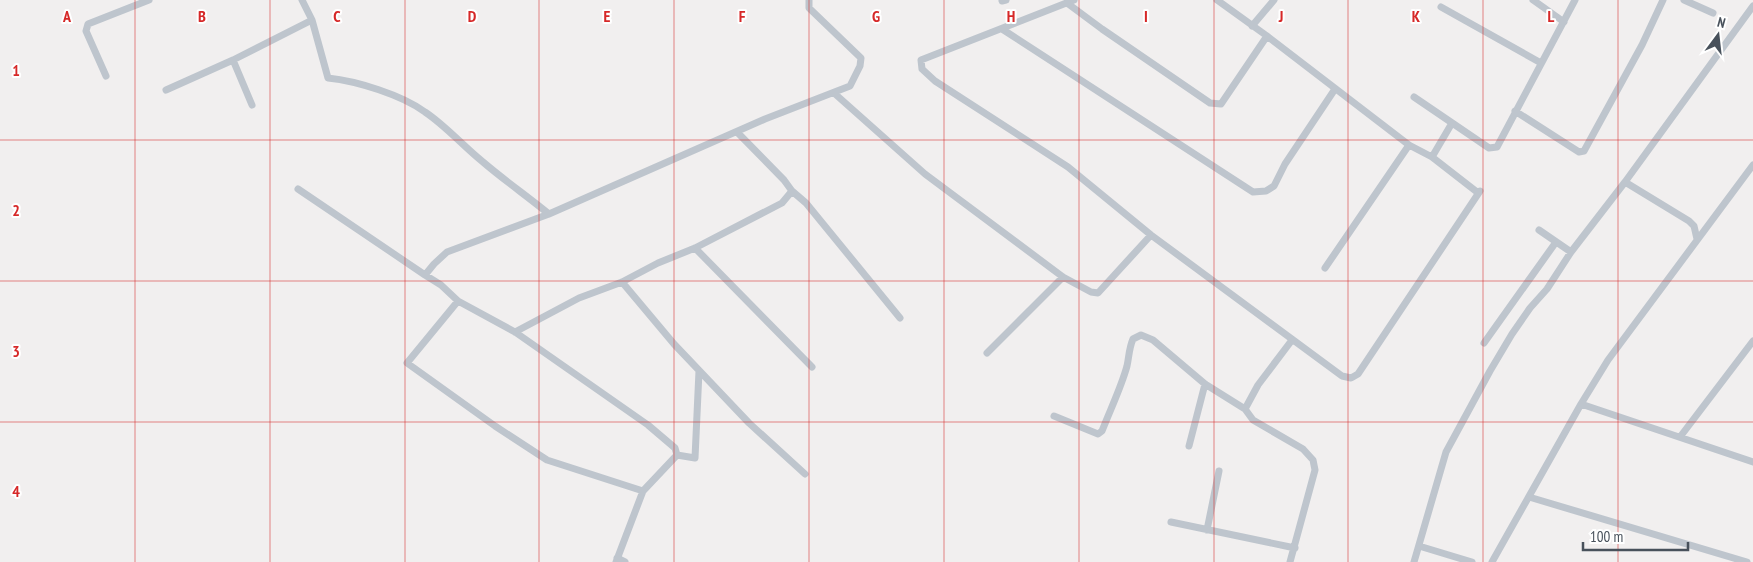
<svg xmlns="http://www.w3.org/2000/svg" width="1753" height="562" font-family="'PT Sans Narrow',sans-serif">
  <rect width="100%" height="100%" fill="#f1efef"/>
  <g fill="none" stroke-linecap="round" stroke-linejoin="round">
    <!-- minor -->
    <path stroke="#bec5cd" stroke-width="7" d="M302 0 312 20 328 78C357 81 402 95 425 112 446 126 463 146 483 162 504 180 527 196 549 214
      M1074 0 921 60 922 69 935 81 1068 167 1151 235 1342 376 1351 378 1358 374 1480 191 1477 192 1432 157 1409 145 1267 36 1217 0
      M1533 0 1564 22
      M1684 0 1713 13
      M1002 1 1006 0
      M1067 3 1102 29 1210 103 1221 104 1267 36
      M1441 7 1541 63
      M1252 26 1274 0
      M1002 29 1253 192 1266 191 1274 186 1285 164 1335 89
      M233 60 252 105
      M106 76 86 31 88 24 149 0
      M166 90 233 60 312 20
      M834 93 925 174 1063 277 1091 292 1098 293 1151 235
      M1414 97 1489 148 1497 147 1575 0
      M1515 111 1579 152 1584 151 1642 45 1663 0
      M737 132 784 180 792 191 806 203 900 318
      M1432 157 1452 123
      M1625 182 1689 221 1694 226 1697 239
      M298 189 425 275 441 285 458 301 515 332 648 425 675 448 677 455 643 491 616 562
      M1539 230 1571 252
      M695 248 812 367
      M1325 268 1409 145
      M425 275 434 264 447 252 549 214 765 119 850 86 860 66 861 58 809 8V0
      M622 282 674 344 749 423 805 474
      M458 301 407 363 495 426 547 460 643 491
      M515 332 579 298 622 282 658 263 695 248 782 203 792 191
      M1484 343 1556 242
      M987 353 1063 277
      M1581 404 1753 462
      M1245 409 1258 385 1292 340
      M1054 416 1098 434 1102 431C1110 410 1121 388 1127 366 1129 357 1129 348 1133 339L1141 335 1153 340 1205 384 1245 409 1253 420 1303 449 1313 460 1315 470 1290 562
      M1680 437 1753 341
      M1189 446 1205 384
      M677 455 695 458 699 371
      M1529 497 1747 562
      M1171 522 1295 548
      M1207 530 1219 471
      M1419 546 1472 562
      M617 558 625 562
      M1414 562 1446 452 1490 371 1512 334 1530 308 1547 289 1571 252 1625 182 1753 6
      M1492 562 1581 404 1608 360 1753 165"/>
  </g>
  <!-- grid -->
  <path fill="none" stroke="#d62828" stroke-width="1" stroke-opacity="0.55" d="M135 0V562M270 0V562M405 0V562M539 0V562M674 0V562M809 0V562M944 0V562M1079 0V562M1214 0V562M1348 0V562M1483 0V562M1618 0V562M0 140H1753M0 281H1753M0 422H1753"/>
  <g font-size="16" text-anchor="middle" font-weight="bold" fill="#d62828" stroke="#fff" stroke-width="4" stroke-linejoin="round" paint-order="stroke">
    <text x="67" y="22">A</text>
    <text x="202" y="22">B</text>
    <text x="337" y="22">C</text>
    <text x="472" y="22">D</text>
    <text x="607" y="22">E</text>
    <text x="742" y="22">F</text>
    <text x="876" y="22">G</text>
    <text x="1011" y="22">H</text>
    <text x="1146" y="22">I</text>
    <text x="1281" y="22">J</text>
    <text x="1416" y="22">K</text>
    <text x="1551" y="22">L</text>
    <text x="16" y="76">1</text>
    <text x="16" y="216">2</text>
    <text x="16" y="357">3</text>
    <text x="16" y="497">4</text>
  </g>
  <!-- north arrow -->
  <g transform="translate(1718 35) rotate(15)" stroke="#ffffff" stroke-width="4" paint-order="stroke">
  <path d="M0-4L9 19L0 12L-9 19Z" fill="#48515b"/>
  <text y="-8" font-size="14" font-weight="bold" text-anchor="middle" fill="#48515b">N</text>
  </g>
  <!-- scale -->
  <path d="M1583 542v8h105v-8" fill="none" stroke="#48515b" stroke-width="2.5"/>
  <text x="1590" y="542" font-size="15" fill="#48515b" stroke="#ffffff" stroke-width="4" paint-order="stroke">100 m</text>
</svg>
